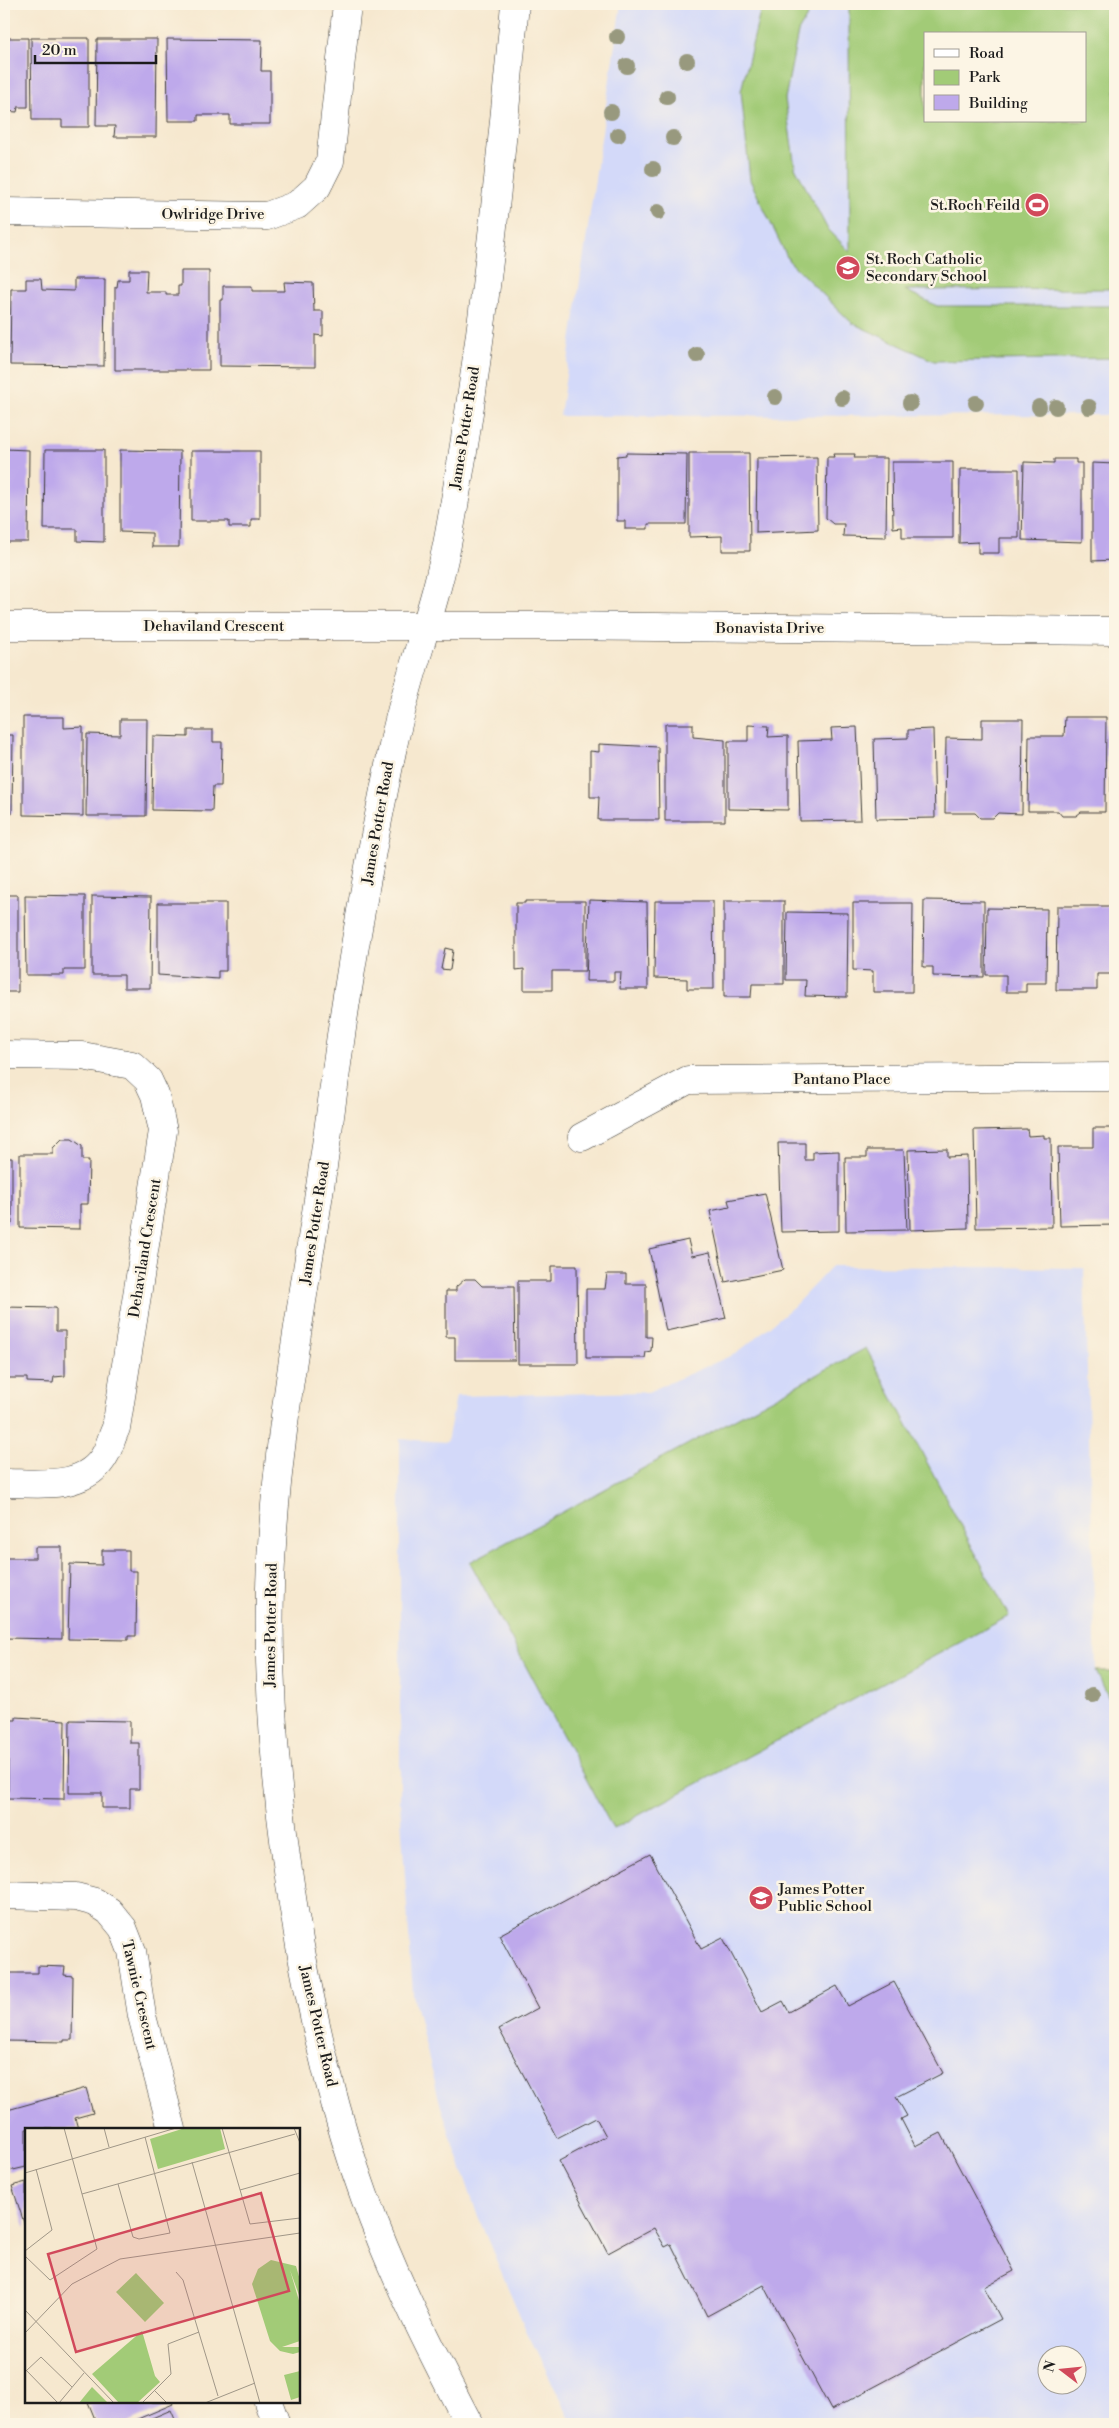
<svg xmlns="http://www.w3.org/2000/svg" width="1119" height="2428" font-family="'Libre Bodoni',serif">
  <rect width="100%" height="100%" fill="#fcf5e5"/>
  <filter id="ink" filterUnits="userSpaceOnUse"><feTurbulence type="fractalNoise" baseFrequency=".02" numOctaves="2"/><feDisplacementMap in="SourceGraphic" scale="10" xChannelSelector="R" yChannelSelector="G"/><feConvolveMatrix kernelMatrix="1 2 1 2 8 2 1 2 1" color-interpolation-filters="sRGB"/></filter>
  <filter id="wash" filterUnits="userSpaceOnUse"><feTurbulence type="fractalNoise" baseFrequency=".0096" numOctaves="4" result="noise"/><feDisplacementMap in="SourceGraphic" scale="20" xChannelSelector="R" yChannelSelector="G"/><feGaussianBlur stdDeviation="1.12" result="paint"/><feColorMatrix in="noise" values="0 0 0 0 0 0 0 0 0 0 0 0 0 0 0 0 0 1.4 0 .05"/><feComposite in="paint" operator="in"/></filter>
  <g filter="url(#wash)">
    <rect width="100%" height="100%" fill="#f6e8cf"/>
    <!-- built -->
    <path fill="#d3d9f9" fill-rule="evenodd" d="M621 4H1115V415L560 416ZM925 34H1085V121H925Z
      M832 1266 1084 1268 1096 1671 1115 1711V2424H573L526 2330 478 2217 441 2107 413 1995 400 1802V1439L447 1442 456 1396 648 1392 737 1353 794 1306ZM1046 2356H1076V2386H1046Z"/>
    <!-- green -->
    <path fill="#a2cb77" stroke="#5f744a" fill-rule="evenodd" d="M762 4H814L798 32 785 99 795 167 827 228 850 252 849 4H1115V289L905 290 937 306H1115V358L934 361 852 323 789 261 750 180 741 91ZM925 34H1085V121H925Z
      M866 1348 1009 1616 613 1829 470 1562Z
      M1096 1671H1115V1711Z"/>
    <g id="blocks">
      <!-- building -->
      <path fill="#bea9eb" d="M4 38H28V107H18L17 112 4 111Z
        M31 38H89V127H62V120H32Z
        M97 39H157L156 137H114L115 126H96Z
        M167 39 262 40 261 71H270V124H230V115H198V121H168Z
        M129 270H147L146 292H166V295H178V286H181V271H209V370H115V287H117L118 280H129Z
        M26 279H41L42 290 74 291V279H105L104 366 10 365 11 289H26Z
        M284 282 313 283 314 311H323V336L315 335V367L220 366V300H223V286H252V291H285Z
        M4 449 29 450 28 542H4Z
        M45 450H104V542L77 541V529H44Z
        M120 450 180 451 179 547H152V533L120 532Z
        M191 451H260V519H251V527H229V521H191Z
        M626 453 687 454 686 524H648V529H625V521H617V456L626 455Z
        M689 453H749L750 551H722V536L689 537Z
        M833 454H855L854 458H887L886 537 843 536 844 524H833L826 518 827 457H834Z
        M817 457 818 530 756 533 757 458Z
        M1054 459H1076V463H1082V542L1022 540 1024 462 1054 463Z
        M892 462H953V538H902V527L893 528Z
        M1092 463 1115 464V560L1092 561Z
        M960 469H1019V538H999V553H978V542L959 543Z
        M23 717H64V728L83 727V816L23 815Z
        M1065 717H1106L1105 812H1081L1076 816H1062L1058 811H1028L1029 736H1064Z
        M120 719H147L146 816H86L87 734 120 735Z
        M982 719H1023L1022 814 998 813 993 818H980L975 813H945L946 738 982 739Z
        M665 724H693V737L725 740V821H665Z
        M748 725 769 726 768 737 788 736V810L728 809V741H748Z
        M857 727 861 820 800 821 798 741 832 740 831 728Z
        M933 729 935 818 876 819 874 739 908 738V730Z
        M188 730H213V742H222L221 786H213L212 811 152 810 153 736 188 737Z
        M1111 734H1115V807L1111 803Z
        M4 735H13L12 814H4Z
        M599 744 658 747 659 820H598L599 797H590V751L599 752Z
        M4 895H18V992H4Z
        M25 895 85 896V970H64V975H26Z
        M92 896 151 897 150 988H124V975H92Z
        M589 900 647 902 648 989H620L621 972H614V981H586Z
        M924 900 984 901V977L933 976V967H923Z
        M525 901H585V971H552V990H524V969L516 970V903H525Z
        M655 901H713L714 989H687V979L654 978Z
        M724 901H784V984H752L751 997H724Z
        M158 903H226V971H218V979L158 975Z
        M853 903H913L912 992H873V971L853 970Z
        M1057 906H1115V974H1097V990H1056Z
        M987 908 1047 909 1046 983H1026V992H1006V975H986Z
        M787 912 848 913 847 997 805 996 806 980H786Z
        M445 948 453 950 450 970 441 969Z
        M1093 1128H1115V1225L1060 1226 1058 1147H1093Z
        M1027 1129 1028 1136 1044 1135V1138H1051L1052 1227 976 1228 974 1130Z
        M62 1139H72L82 1146V1160H89L88 1204H80V1229L20 1228V1154H53V1148Z
        M778 1143H805V1160H813V1152L839 1151V1231L781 1232Z
        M947 1149V1157L967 1156 968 1228 910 1230 908 1150Z
        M867 1150H904L907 1230 846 1231 845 1157H867Z
        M4 1158H12V1224L4 1223Z
        M765 1193 783 1270 725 1282 710 1211 730 1207 728 1200Z
        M688 1240 692 1256 710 1252 726 1318 666 1331 649 1249Z
        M551 1266H577L578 1364H518V1281H551Z
        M607 1274H626V1284H646V1337H652L651 1351 646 1352 645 1358H586V1289H605Z
        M465 1279H475L482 1286H514L515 1360H455V1337H446V1291H456V1287Z
        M4 1307 56 1308V1331H65V1376L54 1377 53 1383 27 1382V1378H4Z
        M35 1547H62V1639L4 1638V1558H35Z
        M102 1550H129V1571H137L136 1636H128V1640L68 1639 70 1564 102 1565Z
        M16 1717 65 1720 64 1799 8 1798V1720H16Z
        M70 1720 130 1721V1743H139V1789H130V1808H102V1793H69Z
        M650 1854 701 1949 723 1938 762 2012 783 2001 789 2012 837 1986 848 2006 894 1982 943 2073 896 2097 907 2116 901 2119 915 2146 941 2133 1014 2271 984 2287 1001 2319 831 2410 764 2285 707 2316 671 2244 665 2247 654 2228 608 2253 559 2161 606 2136 596 2118 557 2138 499 2029 538 2008 499 1935Z
        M38 1966 65 1967 64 1975 73 1976 72 2040H64V2042L5 2041 6 1973H38Z
        M86 2088 93 2113 75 2118 78 2129H26V2167L9 2171 4 2151V2111Z
        M26 2182V2229L12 2186Z
        M88 2402H172L173 2404 126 2424H97Z
        M171 2410 177 2424H138Z"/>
    </g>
  </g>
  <g filter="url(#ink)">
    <use href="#blocks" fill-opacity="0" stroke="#3d3b37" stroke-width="1"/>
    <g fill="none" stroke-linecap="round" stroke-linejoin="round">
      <defs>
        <path id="minor" d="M4 212 267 216 297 205 317 187 330 161 347 4
          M4 626H541L1115 631
          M4 1055 82 1056 132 1065 148 1080 155 1095 163 1131 116 1428C112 1436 110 1445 106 1453 87 1491 38 1483 4 1483
          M582 1137 688 1080 1115 1077
          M4 1895 76 1897 95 1902 109 1911 123 1928 132 1951 142 2016 172 2129
          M268 2402 276 2424"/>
        <path id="major" d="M469 2424C431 2351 393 2276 365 2198 335 2116 316 2031 300 1946 279 1827 267 1707 270 1587 274 1451 301 1315 321 1180 331 1115 338 1048 349 983 361 905 376 828 392 751 406 678 436 608 449 534 481 359 499 181 515 4"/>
      </defs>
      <!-- minor casing -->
      <use href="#minor" stroke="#3d3b37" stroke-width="29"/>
      <!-- major casing -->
      <use href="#major" stroke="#3d3b37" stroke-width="29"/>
      <!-- minor -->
      <use href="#minor" stroke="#fff" stroke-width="28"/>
      <!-- major -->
      <use href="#major" stroke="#fff" stroke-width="28"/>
    </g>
    <!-- trees -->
    <g fill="#98997e">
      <circle cx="617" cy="37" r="8"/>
      <circle cx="687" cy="61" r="8"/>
      <circle cx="627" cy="66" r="8"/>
      <circle cx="667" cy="97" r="8"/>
      <circle cx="611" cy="112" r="8"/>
      <circle cx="618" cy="135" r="8"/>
      <circle cx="673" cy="138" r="8"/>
      <circle cx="653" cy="169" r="8"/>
      <circle cx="658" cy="212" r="8"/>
      <circle cx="697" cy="355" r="8"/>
      <circle cx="775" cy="397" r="8"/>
      <circle cx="842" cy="398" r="8"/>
      <circle cx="910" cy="403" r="8"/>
      <circle cx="976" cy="403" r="8"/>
      <circle cx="1039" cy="407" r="8"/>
      <circle cx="1056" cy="407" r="8"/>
      <circle cx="1089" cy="407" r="8"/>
      <circle cx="1092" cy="1695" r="8"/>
    </g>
  </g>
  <!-- icons -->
  <defs>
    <symbol id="stadium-disc" viewBox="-11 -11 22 22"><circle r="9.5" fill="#d1495b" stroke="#fcf5e5"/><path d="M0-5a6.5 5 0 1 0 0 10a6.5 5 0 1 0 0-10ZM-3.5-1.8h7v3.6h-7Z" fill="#fff"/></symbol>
    <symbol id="school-disc" viewBox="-11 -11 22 22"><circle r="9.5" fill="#d1495b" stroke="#fcf5e5"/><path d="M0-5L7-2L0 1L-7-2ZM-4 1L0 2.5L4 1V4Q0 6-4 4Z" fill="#fff"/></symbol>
  </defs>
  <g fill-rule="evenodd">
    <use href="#stadium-disc" x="1023" y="191" width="28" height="28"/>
    <use href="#school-disc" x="834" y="254" width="28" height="28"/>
    <use href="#school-disc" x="747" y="1884" width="28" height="28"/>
  </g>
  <g text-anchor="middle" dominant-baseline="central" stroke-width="5" stroke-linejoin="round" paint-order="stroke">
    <!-- poi labels -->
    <g font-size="15" fill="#1c1c1c" stroke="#fcf5e5" text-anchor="start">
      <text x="1020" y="205" text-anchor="end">St.Roch Feild</text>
      <text x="866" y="259">St. Roch Catholic<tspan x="866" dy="17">Secondary School</tspan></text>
      <text x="778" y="1889">James Potter<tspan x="778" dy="17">Public School</tspan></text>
    </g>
    <!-- street labels -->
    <g font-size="15" fill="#1c1c1c" stroke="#fcf5e5">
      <text x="213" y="214">Owlridge Drive</text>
      <text transform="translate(465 428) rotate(-81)">James Potter Road</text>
      <text x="214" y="626">Dehaviland Crescent</text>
      <text x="770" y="628">Bonavista Drive</text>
      <text transform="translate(378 823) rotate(-80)">James Potter Road</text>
      <text x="842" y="1079">Pantano Place</text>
      <text transform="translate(315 1223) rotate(-81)">James Potter Road</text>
      <text transform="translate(145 1248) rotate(-81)">Dehaviland Crescent</text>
      <text transform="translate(271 1625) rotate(-89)">James Potter Road</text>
      <text transform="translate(139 1995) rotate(77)">Tawnie Crescent</text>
      <text transform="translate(318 2026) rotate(77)">James Potter Road</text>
    </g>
  </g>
  <!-- overview -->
  <g transform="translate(25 2128)">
    <rect width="275" height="275" fill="#f6e8cf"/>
    <path d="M160 0H195L200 21 133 41 125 11ZM246 132 271 138 275 152V170L265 142 275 176V213L257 219H275V224L268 226 255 223 245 213 227 156 233 141ZM111 145 139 175 120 194 91 164ZM117 203 130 248 135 254 112 275H94L67 246ZM275 243V269L266 272 259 247ZM67 259 83 275H54Z" fill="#a2cb77"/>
    <path fill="none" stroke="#9f9687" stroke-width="1" d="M79 0 84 19M197 0 225 96 275 90M269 0 275 15M167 34 235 275M0 45 151 0M93 56 108 109 114 111 145 105 120 9M215 62 275 45M57 66 270 6M0 123 27 102 11 41M0 128 25 152 72 121 39 0M151 144 158 152 193 268M0 182 89 275M0 205 47 156 95 131 275 105M0 241 33 275M1 243 16 229 47 259M130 263 142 275M34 275 59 245M117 275 146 246 143 216 174 204M180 275 230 255"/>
    <path fill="#d1495b" fill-opacity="0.15" stroke="#d1495b" stroke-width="2.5" d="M236 65 264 163 51 224 23 126Z"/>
    <rect width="275" height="275" fill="none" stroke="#1c1c1c" stroke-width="2.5"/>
  </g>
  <!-- margin -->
  <rect width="1119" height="2428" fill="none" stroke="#fcf5e5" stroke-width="20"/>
  <!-- legend -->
  <rect x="924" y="32" width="162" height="90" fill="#fcf5e5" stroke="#a29e95"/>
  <rect x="934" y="49" width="25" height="8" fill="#ffffff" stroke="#a29e95"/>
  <text x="969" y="58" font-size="15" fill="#1c1c1c">Road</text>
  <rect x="934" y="70" width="25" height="15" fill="#a2cb77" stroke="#a29e95"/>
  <text x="969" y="82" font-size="15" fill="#1c1c1c">Park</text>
  <rect x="934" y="95" width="25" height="15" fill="#bea9eb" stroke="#a29e95"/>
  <text x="969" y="108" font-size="15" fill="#1c1c1c">Building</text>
  <!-- north arrow -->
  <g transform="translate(1062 2370) rotate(286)"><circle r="24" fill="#fcf5e5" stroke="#a29e95"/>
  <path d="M0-4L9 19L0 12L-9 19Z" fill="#d1495b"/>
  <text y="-8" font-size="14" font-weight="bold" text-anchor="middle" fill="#1c1c1c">N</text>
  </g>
  <!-- scale -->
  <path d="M35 55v8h121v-8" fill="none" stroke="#1c1c1c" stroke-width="2.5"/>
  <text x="42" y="55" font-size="15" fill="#1c1c1c" stroke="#fcf5e5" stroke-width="4" paint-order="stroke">20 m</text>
</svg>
